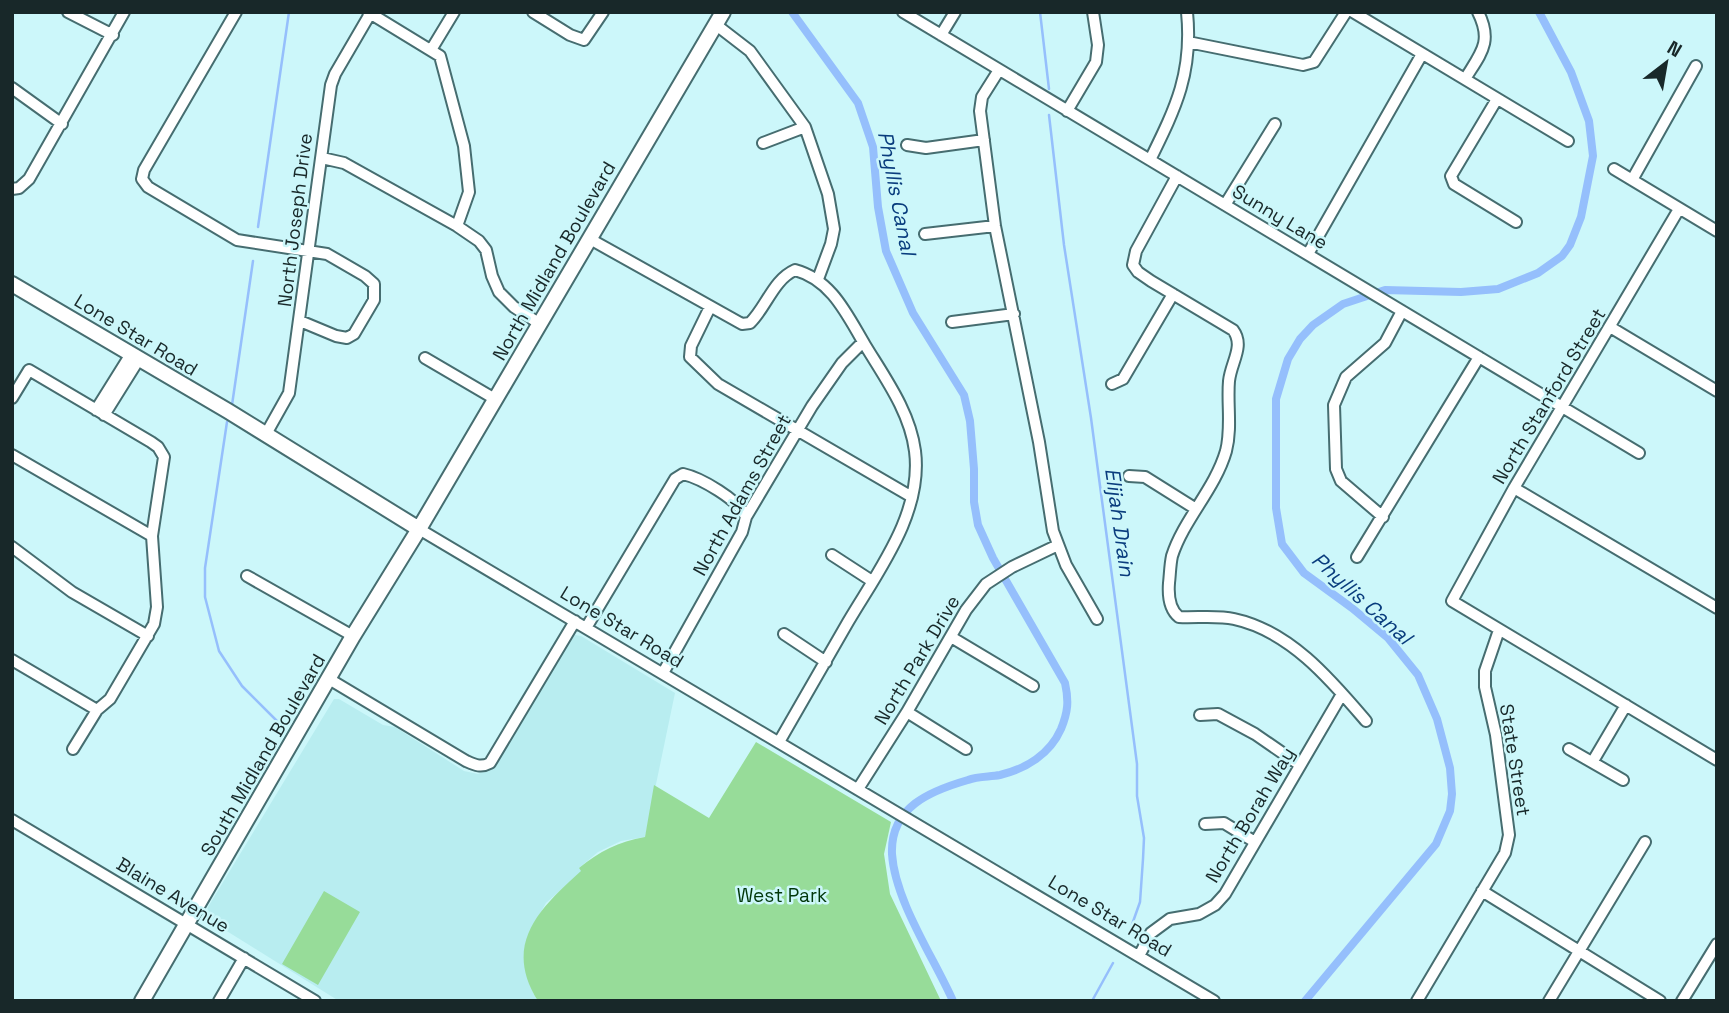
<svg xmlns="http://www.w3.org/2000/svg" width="1729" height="1013" font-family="'Space Grotesk',sans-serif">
  <rect width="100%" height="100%" fill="#ccf7fa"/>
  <!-- built -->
  <path fill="#b8edf0" d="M575 635 581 636 675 693 645 837 621 841 598 852 579 868 582 871 546 903 529 933 533 993 538 1001H339L209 920 206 915 208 907 334 699H339L383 725 395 727 464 771 478 774 492 768 570 638Z"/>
  <!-- green -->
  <path fill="#97dc99" d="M756 742 891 822 884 854 890 894 941 1001H538C502 944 540 908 581 871L579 868C600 851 618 842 645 837L654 785 709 818Z
    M324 891 360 912 318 985 282 964Z"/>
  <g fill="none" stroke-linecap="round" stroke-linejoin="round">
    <!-- stream -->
    <path stroke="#95bffc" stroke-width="2.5" d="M1040 12 1049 89
      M1049 115 1064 245 1091 418 1137 764V796L1144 838 1143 859 1140 902 1129 933
      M258 227 289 12
      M232 405 253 261
      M227 422 205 568V597L219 651 242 686 284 728
      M1092 1001 1113 963"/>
    <!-- canal -->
    <path stroke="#95bffc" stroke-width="8" d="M792 12 858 103 873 147 878 207 886 251 913 313 964 395 970 421 974 469V502L978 525 993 558 1065 683C1069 701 1068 712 1061 729 1050 754 1026 769 1000 775 989 777 978 776 968 780 930 791 890 807 892 854 895 901 934 958 953 1001
      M1305 1001 1436 844 1450 811 1452 794 1450 768 1437 719 1418 675 1388 638 1352 608 1304 573 1282 544 1276 508V399L1288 359 1300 339 1313 325 1343 304 1385 290 1461 292 1498 289 1538 273 1562 256 1570 245 1581 217 1593 156 1589 121 1571 72 1539 12"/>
    <defs>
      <path id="minor" d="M68 12 113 35
        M236 12 144 170 142 179 148 187 237 240 327 254 365 276 374 284V300L354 334 347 338 336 336 300 321
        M368 12 440 56 464 146 469 192 457 226
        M533 12 570 35 584 40 603 12
        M903 12 1639 453
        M1353 12 1568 141
        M715 24 750 51 805 127 828 194 834 229 831 244 818 279
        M941 35 955 12
        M1188 42 1303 65 1314 62 1346 12
        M431 50 454 12
        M999 70 982 97 980 111 995 226 1039 442 1053 531 1066 565 1097 619
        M1465 79C1481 53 1493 42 1478 12
        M12 88 62 124
        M1497 99 1451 176 1454 184 1516 222
        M1067 111 1096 62 1098 45 1093 12
        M763 143 805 127
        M907 145 926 148 984 140
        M322 158 344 163 457 226 479 241 486 250 492 276 499 292 514 307 540 324
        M1150 160C1176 107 1193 73 1187 12
        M1614 169 1717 231
        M1177 176 1136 251 1133 265 1138 272 1151 281 1233 330C1245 346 1231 362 1229 381 1227 404 1232 428 1226 451 1215 489 1184 519 1172 556 1170 565 1170 575 1169 583 1168 596 1169 609 1179 617 1196 618 1217 615 1234 619 1290 631 1331 680 1366 721
        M1632 180 1696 66
        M12 189 19 188 29 179 124 12
        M1225 205 1275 124
        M1679 209 1514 488 1452 601 1717 760
        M925 234 995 226
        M590 239 742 324 750 323C767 306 773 280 795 270 832 280 847 315 865 345 885 378 910 412 915 451 923 513 878 571 848 622 825 662 802 702 779 742
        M1308 254 1422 54
        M710 307 691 346 690 357 718 384 912 497
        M952 322 1014 314
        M1610 327 1717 391
        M425 358 495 399
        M1112 384 1123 379 1173 294
        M12 398 29 370 151 442 158 447 164 457 152 536 157 607 154 624 110 699 97 710 73 749
        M96 410 131 354
        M104 415 139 359
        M266 434 289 393 331 85 335 74 370 14
        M12 455 152 536
        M1129 476 1145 477 1196 509
        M1514 488 1717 608
        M1383 517 1341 481 1336 469 1334 405 1346 377 1385 343 1402 311
        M419 529 1214 1001
        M12 547 72 592 148 636
        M832 555 872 581
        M1357 557 1479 357
        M247 576 353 636
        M586 628 675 479 683 474C701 478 739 500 746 517
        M784 634 826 662
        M951 637 1033 686
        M12 660 97 710
        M663 673 742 532 746 517 812 406 842 363 863 342
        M329 679 466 761C475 765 481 768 490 763L575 621
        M907 712 966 749
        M1200 715 1218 714 1255 734 1300 765
        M1569 749 1623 780
        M1593 761 1626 705
        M858 789 907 712 966 610 986 584 1012 567 1058 545
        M12 820 315 1001
        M1205 824 1224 823 1255 842
        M1482 891 1660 1001
        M1139 956 1151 933 1170 919 1199 914 1215 905 1225 894 1342 694
        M219 1001 244 958
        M1417 1001 1505 853 1509 835 1496 735 1485 687V671L1499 630
        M1549 1001 1645 842
        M1682 1001 1717 944"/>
      <path id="major" d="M12 284 228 411 419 529
        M142 1001 353 636 419 529 723 12"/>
    </defs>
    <!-- minor casing -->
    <use href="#minor" stroke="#466d70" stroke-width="14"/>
    <!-- major casing -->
    <use href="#major" stroke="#466d70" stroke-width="18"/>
    <!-- minor -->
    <use href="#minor" stroke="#fff" stroke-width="10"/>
    <!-- major -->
    <use href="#major" stroke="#fff" stroke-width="14"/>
  </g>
  <g text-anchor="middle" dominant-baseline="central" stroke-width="5" stroke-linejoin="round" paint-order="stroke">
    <!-- street labels -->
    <g font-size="19" fill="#182829" stroke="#ccf7fa">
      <text transform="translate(1280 217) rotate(31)">Sunny Lane</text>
      <text transform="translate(295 220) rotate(-83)">North Joseph Drive</text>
      <text transform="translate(554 261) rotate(-60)">North Midland Boulevard</text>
      <text transform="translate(136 335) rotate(31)">Lone Star Road</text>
      <text transform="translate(1549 396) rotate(-59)">North Stanford Street</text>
      <text transform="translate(742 495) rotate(-61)">North Adams Street</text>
      <text transform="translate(622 627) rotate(31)">Lone Star Road</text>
      <text transform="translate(917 660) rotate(-59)">North Park Drive</text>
      <text transform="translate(263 755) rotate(-60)">South Midland Boulevard</text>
      <text transform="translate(1515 760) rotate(81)">State Street</text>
      <text transform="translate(1250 815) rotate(-59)">North Borah Way</text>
      <text transform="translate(173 895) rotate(31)">Blaine Avenue</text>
      <text transform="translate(1110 916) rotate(31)">Lone Star Road</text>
    </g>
    <!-- park labels -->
    <g font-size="19" fill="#013709" stroke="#ccf7fa">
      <text x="782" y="895">West Park</text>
    </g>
    <!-- water labels -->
    <g font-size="21" font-style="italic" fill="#093c7d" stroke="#ccf7fa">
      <text transform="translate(897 193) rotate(79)">Phyllis Canal</text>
      <text transform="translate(1120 522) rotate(82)">Elijah Drain</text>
      <text transform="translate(1362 598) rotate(42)">Phyllis Canal</text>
    </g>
  </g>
  <!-- border -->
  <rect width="1729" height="1013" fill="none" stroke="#182829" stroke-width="28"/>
  <!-- north arrow -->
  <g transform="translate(1666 63) rotate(31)" stroke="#ccf7fa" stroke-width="5" paint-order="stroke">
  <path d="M0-5L12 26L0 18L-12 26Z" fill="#182829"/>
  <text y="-10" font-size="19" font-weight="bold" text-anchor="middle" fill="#182829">N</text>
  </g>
</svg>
